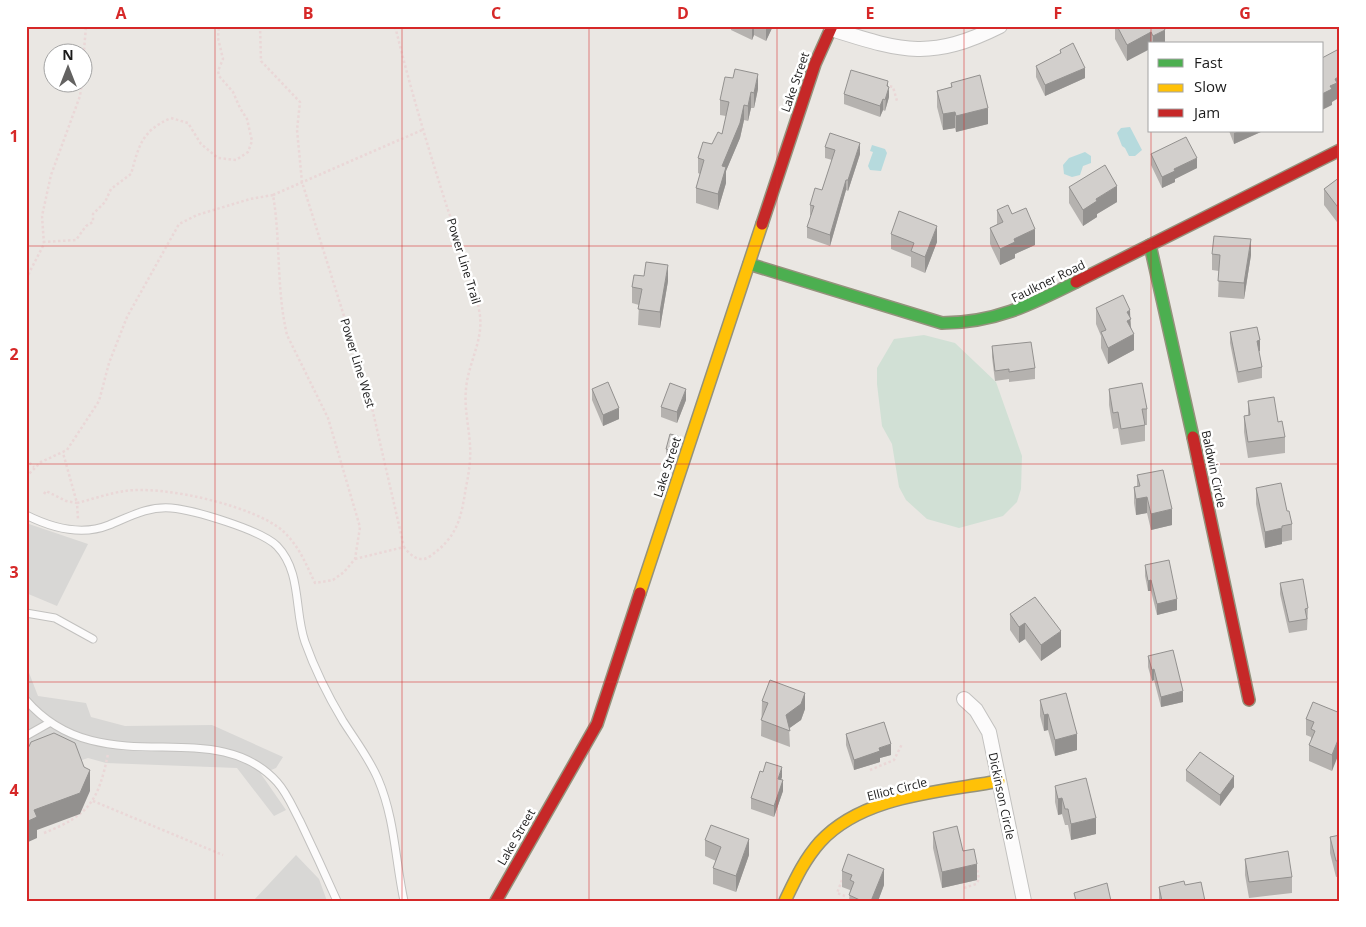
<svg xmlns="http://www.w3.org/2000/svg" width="1366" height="927" font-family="'Open Sans',sans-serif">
  <rect width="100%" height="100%" fill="#eae7e3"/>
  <!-- wetland -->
  <path fill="#d1e0d5" d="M924 335 955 343 996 382 1022 456 1021 489 1017 502 1003 516 959 528 927 519 906 500 899 487 892 444 882 426 877 384V368L894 339Z"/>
  <!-- parking -->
  <path fill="#d8d7d5" d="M26 523 88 544 57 606 26 593Z
    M26 665 38 696 86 703 91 717 125 726 212 725 283 757 276 768 261 774 286 810 274 816 237 768 106 763 88 758 79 761 26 756Z
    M296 855 319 879 327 901H253Z"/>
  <!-- water -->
  <path fill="#b6dadd" d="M1130 127 1142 150 1135 156H1129L1125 148 1122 146 1117 133 1121 128Z
    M872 145 885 149 887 153 881 171 870 170 868 166 873 152 870 151Z
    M1085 152 1091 156V163L1083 166 1080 175 1072 177 1064 174 1063 165 1069 158Z"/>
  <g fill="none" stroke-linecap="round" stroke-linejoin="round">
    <defs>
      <path id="lane" d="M26 515C52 528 82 536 109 525 129 517 148 506 171 508 194 510 261 530 277 546 302 572 294 611 305 642 315 670 328 696 343 721 355 740 369 758 378 779 395 819 395 859 404 901
        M26 613 55 618 93 639
        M26 700C101 787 213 711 277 782 287 793 293 808 300 821 313 848 325 874 337 901
        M26 736 49 723"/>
      <path id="street" d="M831 29C902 51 930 61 1000 26
        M964 699 976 710 989 732 1024 901"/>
      <path id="fast" d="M1150 245 1193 437
        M749 264 942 323C994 323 1030 305 1076 282"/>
      <path id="slow" d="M640 593 762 224
        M785 901C795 880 804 860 820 842 863 795 941 792 999 781"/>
      <path id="jam" d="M762 224 815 64 832 26
        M1076 282 1340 150
        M1193 437 1249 700
        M496 901 597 724 640 593"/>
    </defs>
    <!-- lane casing -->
    <use href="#lane" stroke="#c2c1bf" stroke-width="9"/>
    <!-- street casing -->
    <use href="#street" stroke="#c2c1bf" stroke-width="16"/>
    <!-- fast casing -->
    <use href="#fast" stroke="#94927c" stroke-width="14"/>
    <!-- slow casing -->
    <use href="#slow" stroke="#94927c" stroke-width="14"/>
    <!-- jam casing -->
    <use href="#jam" stroke="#94927c" stroke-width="14"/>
    <!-- path -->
    <path stroke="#ead7d7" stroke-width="2.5" stroke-dasharray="2.5 2.5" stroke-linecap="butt" d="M260 26 261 61 300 102 297 130 302 182 370 399 404 547
      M82 75 86 26
      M885 85 893 87 897 101
      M273 195 422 130
      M43 242 76 240 86 226 93 222V214L105 202 111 189 131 174C139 146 141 131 171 118L188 123 201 144 218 158 236 160 248 152 252 141 247 119 240 108 233 92 219 76 218 71 223 59 218 38 219 26
      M26 279 44 244 42 216 51 175 80 96 82 82
      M26 459 34 467
      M26 477 41 462 67 450 99 401 109 363 127 317 179 224 197 215 250 199 273 195C281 242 276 288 287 335L328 418 360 527 355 559 344 572 333 580 315 583C306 564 299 546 283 531 255 506 163 485 125 491 110 493 93 499 77 503L63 453
      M44 494 46 491 66 501 77 503 78 519
      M355 559 404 547C410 555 419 563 429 557 458 537 461 518 466 487 469 473 471 459 470 445 469 427 464 408 466 389 468 364 483 341 480 316 475 279 459 242 447 207 428 148 410 87 395 26
      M870 770 894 760 902 744
      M93 801 223 855
      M44 833C89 815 98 802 108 754
      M842 880 837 893 845 896
      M964 888 976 884 979 879 977 869"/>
    <!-- lane -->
    <use href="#lane" stroke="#fcfbfb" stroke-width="7"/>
    <!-- street -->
    <use href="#street" stroke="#fcfbfb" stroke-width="14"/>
    <!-- fast -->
    <use href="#fast" stroke="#4caf50" stroke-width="11"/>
    <!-- slow -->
    <use href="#slow" stroke="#ffc107" stroke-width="11"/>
    <!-- jam -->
    <use href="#jam" stroke="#c62828" stroke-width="11"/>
  </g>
  <!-- wall -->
  <path fill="#b5b2af" d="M731 26H773L766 41 754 35 752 40 731 30Z
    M1115 26H1163L1165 44H1150L1127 61 1115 39Z
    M1060 50 1085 78 1045 96 1036 77V66L1060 54Z
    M951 83 988 124 956 132 955 128 943 130 937 107V91L951 87Z
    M888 86 889 97 885 111 883 110 880 117 844 104V94Z
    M758 89 754 108H751L748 121 744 120 740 138 726 171V183L718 210 696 203V188L700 174 698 173V158L722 134 726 116 720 115V100Z
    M1229 131H1263L1234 144Z
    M825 147 860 154 848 191 846 190 830 246 807 238V227L811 216 810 215V205L822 190 832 160 825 158Z
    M1151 154 1197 168 1175 179V182L1162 188 1151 165Z
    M1340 177V226L1324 205V189Z
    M1069 187 1117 202 1097 214V217L1083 226 1069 203Z
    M997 210 1012 214 1035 245 1015 254V258L1000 265 990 244V228L997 224Z
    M891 234 937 242 925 273 911 267V257L891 249Z
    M1212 254 1251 255 1244 299 1218 297 1219 271 1212 270Z
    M668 281 660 328 638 325 639 305 632 303V287Z
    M1096 308 1130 318 1134 350 1108 364 1101 348V336L1096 324Z
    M1230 332 1260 351H1258L1262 367V378L1238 383 1230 343Z
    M992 346 1035 368V379L1009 382V379L995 381 992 357Z
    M592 389 619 419 603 426 592 400Z
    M1109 389 1147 409V425H1145V441L1121 445 1118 428 1113 429 1109 405Z
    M686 400 677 423 661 417V407Z
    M1248 401 1278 422 1285 437V453L1248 458 1244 432V416L1248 415Z
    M678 442 673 457 666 455V449Z
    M1137 475 1172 525 1151 530 1147 513 1136 515 1134 503V487L1137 486Z
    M1256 488 1287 511 1292 524V540L1282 542V544L1265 548 1256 504Z
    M1145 565 1177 610 1157 615 1151 591H1148L1145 576Z
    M1280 583 1308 608 1307 630 1289 633 1280 594Z
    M1035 597 1061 647 1041 661 1025 639 1019 643 1010 630V614Z
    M1148 656 1183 702 1161 707 1154 680 1152 681 1148 667Z
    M1040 700 1077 750 1055 756 1048 730 1044 731 1040 716Z
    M762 701 805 709 801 720 789 728 790 747 761 736Z
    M1340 713 1332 771 1309 761V745L1311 741V737L1306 735V719Z
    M846 734 891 755 880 758V762L854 770 846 745Z
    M1186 770 1234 787 1220 806 1186 781Z
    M782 777 781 779 783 791 774 817 751 809V798Z
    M1055 786 1096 834 1071 840 1068 825H1065L1062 814 1058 815 1055 802Z
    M933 832 963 851 977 880 942 888 933 848Z
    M1340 835V876L1336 877 1330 853V837Z
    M705 840 749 855 736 892 713 884V868L716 861 705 856Z
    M1245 859 1292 877V893L1249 898 1245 875Z
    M842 871 884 885 878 901H849L850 890 842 887Z
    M1185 885 1205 901H1159V887Z"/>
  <!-- shaded-wall -->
  <path fill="#93918f" d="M752 26H754V35L752 40Z
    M766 26H773L766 41Z
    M1165 30V44H1153V36Z
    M1151 32V44H1150V49L1127 61V45Z
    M1085 68V78L1045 96V85Z
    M758 74V89L754 108V93Z
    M1340 76V92L1337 94V99L1332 102V105L1322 110V94L1335 79Z
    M888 81V91L889 87V97L885 111 887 86Z
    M751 92V108L748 121V106Z
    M883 99V110L880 117V106Z
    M744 105V120L740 138 726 171V183L718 210V194L722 166Z
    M988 108V124L956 132V116Z
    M955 112V128L943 130V114Z
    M1239 131H1263L1234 144V133Z
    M860 143V154L848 191V180Z
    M1197 158V168L1175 179V182L1162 188V177L1174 169Z
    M846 180V190L830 246V235Z
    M1117 186V202L1097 214V217L1083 226V210L1096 199Z
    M937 226V242L925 273V257Z
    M1035 229V245L1015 254V258L1000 265V249L1014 239Z
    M1251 239V255L1244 299V283Z
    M668 265V281L660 328V312Z
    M1130 310 1131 335 1127 337V312Z
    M1134 334V350L1108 364V348Z
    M1260 340V351L1257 352V341Z
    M686 389V400L677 423V412Z
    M619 408V419L603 426V415Z
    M678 436V442L673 457V451Z
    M1147 497V513L1136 515V499Z
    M1172 509V525L1151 530V514Z
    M1282 528V544L1265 548V532Z
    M1151 580V591H1148V581Z
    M1177 599V610L1157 615V604Z
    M1025 623V639L1019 643V627Z
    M1061 631V647L1041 661V645Z
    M1154 669V680L1152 681V670Z
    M1183 691V702L1161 707V697Z
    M805 693V709L801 720 787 730 786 715Z
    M1048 714V730L1044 731V715Z
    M1077 734V750L1055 756V740Z
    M1340 735V751L1332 771V755Z
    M891 744V755L880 758V762L854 770V760L879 748Z
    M782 767V777L778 789V779Z
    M90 770V791L80 814 37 830V838L26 843V822L34 810Z
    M1234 776V787L1220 806V795Z
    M783 780V791L774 817V806Z
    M1062 798V814L1058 815V799Z
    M1096 818V834L1071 840V824Z
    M749 839V855L736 892V876Z
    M977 864V880L942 888V872Z
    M884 869V885L878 901H871Z"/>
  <!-- building -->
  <path fill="#d2cfcc" stroke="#93918f" d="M1117 26H1163L1165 30 1153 36 1151 32 1127 45Z
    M1073 43 1085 68 1045 85 1036 66 1061 53 1060 50Z
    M1337 50 1340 56V76L1335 79 1337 83 1330 86 1332 89 1322 94V58Z
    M735 69 758 74 754 93 751 92 748 106 744 105 740 123 722 166 726 167 718 194 696 188 704 160 698 158 703 142 712 144 718 132 722 134 729 102 720 100 725 77 733 78Z
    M851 70 888 81 887 86 889 87 885 100 883 99 880 106 844 94Z
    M980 75 988 108 956 116 955 112 943 114 937 91 952 87 951 83Z
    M830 133 860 143 848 180H846L830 235 807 227 814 206 810 205 815 188 822 190 835 150 825 147Z
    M1186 137 1197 158 1174 169 1175 171 1162 177 1151 154Z
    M1105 165 1117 186 1096 199 1097 201 1083 210 1069 187Z
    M1340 177V210L1324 189Z
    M1008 205 1012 214 1026 208 1035 229 1014 239 1015 242 1000 249 990 228 1003 222 997 210Z
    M899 211 937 226 925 257 911 251 914 243 891 234Z
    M1214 236 1251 239 1244 283 1218 281 1220 255 1212 254Z
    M646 262 668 265 660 312 638 309 642 289 632 287 634 275 644 276Z
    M1123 295 1130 310 1127 312 1131 319 1127 321 1134 334 1108 348 1101 332 1106 330 1096 308Z
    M1257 327 1260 340 1257 341 1262 367 1238 372 1230 332Z
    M1031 342 1035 368 1009 372V369L995 371 992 346Z
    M608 382 619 408 603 415 592 389Z
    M670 383 686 389 677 412 661 407Z
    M1142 383 1147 409H1142L1145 425 1121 429 1118 412 1113 413 1109 389Z
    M1274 397 1278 422 1282 421 1285 437 1248 442 1244 416 1250 415 1248 401Z
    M670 434 678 436 673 451 666 449Z
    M1163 470 1172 509 1151 514 1147 497 1136 499 1134 487 1140 486 1137 475Z
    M1281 483 1287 511H1289L1292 524 1282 526V528L1265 532 1256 488Z
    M1169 560 1177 599 1157 604 1151 580 1148 581 1145 565Z
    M1303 579 1308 608 1305 609 1307 619 1289 622 1280 583Z
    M1035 597 1061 631 1041 645 1025 623 1019 627 1010 614Z
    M1173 650 1183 691 1161 697 1154 669 1152 670 1148 656Z
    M770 680 805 693 801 704 786 715 790 731 761 720 768 703 762 701Z
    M1066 693 1077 734 1055 740 1048 714 1044 715 1040 700Z
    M1313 702 1340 713V735L1332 755 1309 745 1315 731 1311 729 1314 722 1306 719Z
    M884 722 891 744 879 748 880 751 854 760 846 734Z
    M54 733 75 743 84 767 90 770 80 793 34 810 37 817 26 822V753L31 742Z
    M1200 752 1234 776 1220 795 1186 770Z
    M766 762 782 767 778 779 783 780 774 806 751 798 760 771 763 772Z
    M1086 778 1096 818 1071 824 1068 809H1065L1062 798 1058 799 1055 786Z
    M711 825 749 839 736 876 713 868 721 847 705 840Z
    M957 826 963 851 974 849 977 864 942 872 933 832Z
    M1340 835V860L1336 861 1330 837Z
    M1288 851 1292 877 1249 882 1245 859Z
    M848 854 884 869 871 901H862L849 895 854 882 850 880 852 875 842 871Z
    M1184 881 1185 885 1201 882 1205 901H1162L1159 887Z
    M1107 883 1111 901H1076L1074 893Z"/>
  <!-- grid -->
  <path fill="none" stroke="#d62828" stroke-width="1" stroke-opacity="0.55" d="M215 26V901M402 26V901M589 26V901M777 26V901M964 26V901M1151 26V44M1151 131V901M26 246H1340M26 464H1340M26 682H1340"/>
  <g text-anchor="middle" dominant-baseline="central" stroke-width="5" stroke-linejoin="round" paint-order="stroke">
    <!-- street labels -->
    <g font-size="12" fill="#1b1b1b" stroke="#fff">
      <text transform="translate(795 82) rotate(-71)">Lake Street</text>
      <text transform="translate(464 261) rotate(73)">Power Line Trail</text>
      <text transform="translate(1048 281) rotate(-26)">Faulkner Road</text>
      <text transform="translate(358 363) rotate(73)">Power Line West</text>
      <text transform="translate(667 467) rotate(-72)">Lake Street</text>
      <text transform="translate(1214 469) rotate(78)">Baldwin Circle</text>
      <text transform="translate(897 789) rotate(-14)">Elliot Circle</text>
      <text transform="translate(1002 796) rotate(78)">Dickinson Circle</text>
      <text transform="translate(516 837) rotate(-60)">Lake Street</text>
    </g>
  </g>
  <!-- border -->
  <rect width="1366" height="927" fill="none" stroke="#ffffff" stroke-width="55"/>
  <!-- legend -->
  <rect x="1148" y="42" width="175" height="90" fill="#ffffff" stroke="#a4a4a4"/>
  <rect x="1158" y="59" width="25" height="8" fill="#4caf50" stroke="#a4a4a4"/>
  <text x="1194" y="68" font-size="15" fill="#1b1b1b">Fast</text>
  <rect x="1158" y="84" width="25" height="8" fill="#ffc107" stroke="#a4a4a4"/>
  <text x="1194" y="92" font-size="15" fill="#1b1b1b">Slow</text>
  <rect x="1158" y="109" width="25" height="8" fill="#c62828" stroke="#a4a4a4"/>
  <text x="1194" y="118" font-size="15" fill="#1b1b1b">Jam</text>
  <!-- north arrow -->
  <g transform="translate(68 68)"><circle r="24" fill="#ffffff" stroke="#a4a4a4"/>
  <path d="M0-4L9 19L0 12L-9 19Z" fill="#636261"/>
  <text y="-8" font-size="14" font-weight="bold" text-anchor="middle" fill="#1b1b1b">N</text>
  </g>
  <rect x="28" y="28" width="1310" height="872" fill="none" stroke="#d62828" stroke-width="2"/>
  <g font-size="16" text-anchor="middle" font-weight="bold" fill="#d62828">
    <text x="121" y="19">A</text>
    <text x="308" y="19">B</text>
    <text x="496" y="19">C</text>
    <text x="683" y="19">D</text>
    <text x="870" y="19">E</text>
    <text x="1058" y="19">F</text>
    <text x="1245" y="19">G</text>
    <text x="14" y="142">1</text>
    <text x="14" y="360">2</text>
    <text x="14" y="578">3</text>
    <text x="14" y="796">4</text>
  </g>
</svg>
